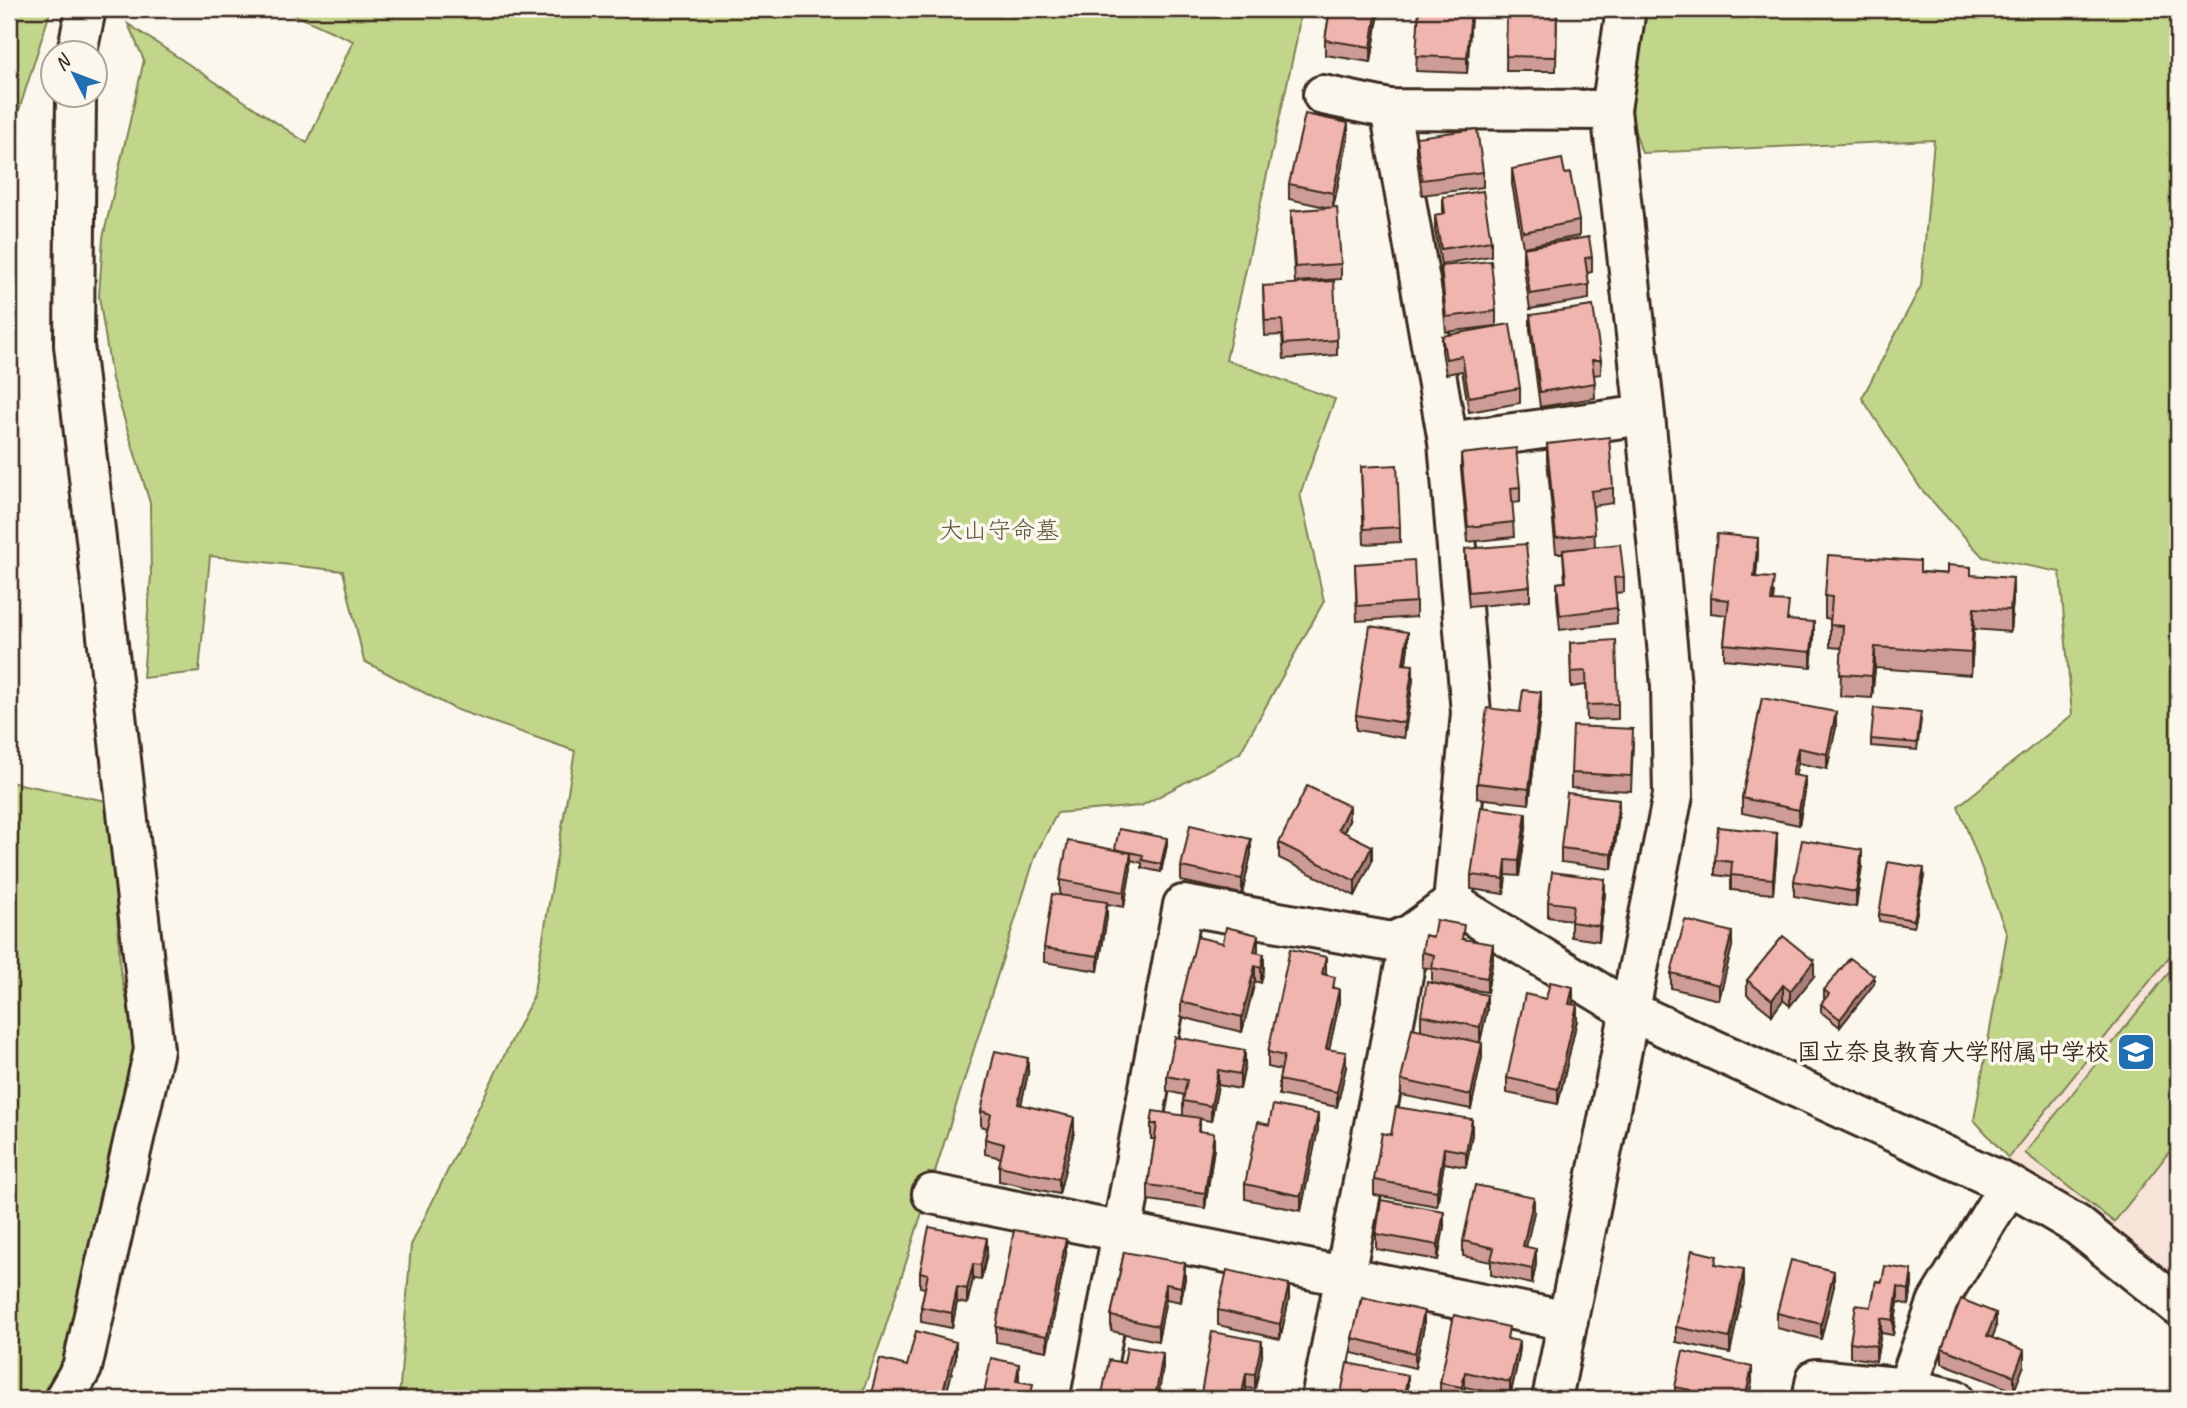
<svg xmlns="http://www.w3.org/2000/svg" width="2187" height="1408" font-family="Caveat,'Klee One',sans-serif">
  <rect width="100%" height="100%" fill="#fbf7ec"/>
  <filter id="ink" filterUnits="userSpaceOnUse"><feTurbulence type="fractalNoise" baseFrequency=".0143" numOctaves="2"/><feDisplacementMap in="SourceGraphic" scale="14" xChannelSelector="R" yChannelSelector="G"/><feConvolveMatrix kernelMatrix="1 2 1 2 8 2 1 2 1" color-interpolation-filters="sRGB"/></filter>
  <g filter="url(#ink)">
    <!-- built -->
    <path fill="#f8e3d9" d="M2178 946V1286L2004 1164Z"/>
    <!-- green -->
    <path fill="#c2d68b" stroke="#7e8054" stroke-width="2" d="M9 9H51L9 142Z
      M290 9H1301L1296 43 1226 360 1335 399 1300 494 1324 601 1240 753 1141 806 1057 813 1036 854 883 1335 860 1399H399L411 1245 533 997 575 751 455 709 364 661 343 571 210 556 199 672 143 678 151 575 150 503 112 379 99 296 103 238 144 60 128 24 307 143 353 41 295 15Z
      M1634 9H2178V946L2008 1158 1974 1120 2007 934 1958 806 2072 715 2060 572 1983 557 1921 489 1862 398 1921 286 1934 140 1642 153 1629 113Z
      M9 782 112 802 120 969 142 1072 60 1399H9Z
      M2178 961V1141L2114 1222 2025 1153Z"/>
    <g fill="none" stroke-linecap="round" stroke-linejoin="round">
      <defs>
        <path id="minor" d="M77 52 86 9
          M1323 95 1390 109 1611 110
          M1390 109 1448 442 1471 713 1453 903
          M1448 442 1645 415
          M932 1194 1568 1321
          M1907 1388 1938 1301 2009 1185
          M64 1399 82 1368 154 1050 74 345 76 94
          M1091 1399 1183 905 1392 942 1411 934 1453 903 1630 1011 2009 1185 2077 1225 2178 1306
          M1321 1399 1411 934
          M1552 1399 1673 795 1671 686 1645 415 1611 110 1626 9
          M1812 1399 1816 1379 1907 1388 1954 1399"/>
      </defs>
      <!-- minor casing -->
      <use href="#minor" stroke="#3b2a1e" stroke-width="44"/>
      <!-- minor -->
      <use href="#minor" stroke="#fbf7ec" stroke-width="38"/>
    </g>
    <!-- wall -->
    <path fill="#ce9c96" stroke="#3b2a1e" stroke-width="2" d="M1330 9H1395L1394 14 1379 12 1371 62 1325 55V40Z
      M1419 9H1479L1478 15H1471L1467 73 1416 71Z
      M1507 9H1557L1556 71H1506Z
      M1416 137 1483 172V187L1422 195 1416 151Z
      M1348 138 1333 207 1341 264V279L1295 282 1291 226V211L1330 208 1289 199V184Z
      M1512 169 1565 174 1579 221V236L1523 247 1512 184Z
      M1443 197 1491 241V256L1441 264 1435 230V215L1443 214Z
      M1523 248 1592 257V272L1587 273 1589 285V299L1530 309 1523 263Z
      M1441 266 1496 311V326L1446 332 1441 281Z
      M1263 286 1337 340V355L1284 359 1282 335 1265 336Z
      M1530 315 1601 360V374L1594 375 1595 398 1540 407 1530 330Z
      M1442 336 1520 388V403L1469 412 1462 371 1446 374 1442 351Z
      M1547 444 1613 488V503L1593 506 1595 546 1624 577V592L1615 593 1617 608V623L1560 630 1557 598V583L1565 582 1563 553H1556L1547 459Z
      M1461 454 1520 487V502L1512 503 1514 537 1468 542 1461 469Z
      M1361 467 1400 527V542L1364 544Z
      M1465 549 1530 586V601L1469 607 1465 564Z
      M1758 553 1756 577 1774 593 1773 601 1789 620 1814 637 1811 667 1724 659V644L1727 615 1711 613V598Z
      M1355 564 1416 602V617L1357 621Z
      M1920 572 1971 575 2013 600 2010 632 1974 629 1971 675 1875 668 1872 698 1840 696 1842 648 1830 647V619L1825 618V596Z
      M1570 643 1618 704V719L1587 720 1586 685 1571 687Z
      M1408 647 1406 664 1413 680 1404 738 1356 730V715Z
      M1762 698 1836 727 1827 769 1798 763 1795 776 1805 792 1799 825 1742 813V798Z
      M1541 707 1529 804 1477 798V783L1520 712Z
      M1921 720 1917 750 1871 746V739Z
      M1633 743 1631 791 1571 788V773Z
      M1619 814 1612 869 1561 862V848Z
      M1349 821 1344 832 1372 861 1355 896 1279 858V843Z
      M1526 828 1519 876 1506 875 1504 894 1471 889V875Z
      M1167 845 1161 872 1142 868V863L1131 860V868L1124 907 1107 904V917L1098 971 1044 962V948L1060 895V880L1115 850Z
      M1777 848 1773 894 1731 890V877L1715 875V860Z
      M1251 854 1242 894 1181 881V867Z
      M1862 865 1856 907 1794 896V881Z
      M1924 876 1914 927 1879 921V914Z
      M1605 894 1599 941 1571 937V920L1548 917V902Z
      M1433 937 1464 939 1493 959 1487 992 1432 983V969L1422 967V952Z
      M1223 943 1258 950 1257 953 1264 969 1261 983 1255 981 1242 1032 1181 1017V1002Z
      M1732 946 1719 1000 1671 988V973Z
      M1326 972V974L1335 989 1339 1004 1329 1049 1346 1067 1337 1107 1279 1095V1080L1281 1070 1268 1067V1052Z
      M1814 976 1790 1006 1783 1000 1772 1015 1747 995V980Z
      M1874 984 1840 1027 1821 1012V1004L1825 999 1824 998V990Z
      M1546 999 1573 1002 1572 1004 1577 1020 1558 1104 1507 1093V1078Z
      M1487 1010 1480 1042 1482 1057 1471 1109 1401 1095V1080L1421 1030V1015Z
      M1245 1065 1240 1089 1218 1085 1211 1121 1200 1119V1131L1214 1148 1205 1208 1148 1200V1185L1155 1139H1151V1124L1183 1115V1101L1184 1095 1167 1091V1076Z
      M1028 1073 1021 1105 1074 1132 1059 1194 999 1181V1166L1001 1158 985 1154V1139L987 1128 981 1126V1111Z
      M1269 1125 1318 1129 1301 1211 1245 1199V1184Z
      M1472 1134 1466 1167 1444 1163 1437 1206 1374 1195V1180L1391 1135Z
      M1534 1212 1526 1246 1536 1264 1532 1284 1491 1275V1262L1463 1256V1241Z
      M1444 1226 1438 1260 1376 1249V1234Z
      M1124 1252 1185 1278 1181 1302 1166 1299 1158 1341 1111 1331V1316Z
      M987 1253 981 1280 973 1279 967 1304 957 1302 952 1328 921 1322V1307L925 1288 920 1287V1272Z
      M1066 1254 1047 1351 996 1342V1327Z
      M1717 1264 1744 1284 1730 1353 1676 1342V1327Z
      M1876 1281 1912 1285 1909 1305 1898 1302 1893 1335 1881 1333 1876 1361 1850 1357V1342L1871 1307Z
      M1834 1286 1821 1339 1777 1328V1313Z
      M1289 1299 1280 1339 1218 1325V1310Z
      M1424 1326 1415 1368 1352 1353V1338Z
      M1996 1328 1992 1338 2024 1365 2014 1391 1942 1363V1348Z
      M1509 1339 1519 1356 1510 1397 1465 1387 1462 1399H1447L1440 1398V1383Z
      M1262 1356 1255 1389 1246 1388 1244 1399H1200Z
      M1752 1382 1748 1399H1675V1387Z"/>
    <!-- shaded-wall -->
    <path fill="#a87f7a" stroke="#3b2a1e" stroke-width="2" d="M1377 9H1379V12L1371 62V47Z
      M1471 9V15L1467 73V58Z
      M1348 123V138L1333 208V193Z
      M1758 538V553L1754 592V577Z
      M2013 578V600L2010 632V610Z
      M1974 608V629L1971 675V653Z
      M1814 622V637L1811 667V652Z
      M1408 632V647L1403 679V664Z
      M1875 647V668L1872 698V676Z
      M1413 665V680L1404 738V723Z
      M1541 692V707L1529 804V789Z
      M1836 712V727L1827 769V754Z
      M1798 748V763L1792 790V775Z
      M1805 777V792L1799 825V810Z
      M1619 799V814L1612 869V854Z
      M1349 806V821L1338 844V829Z
      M1526 813V828L1519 876V861Z
      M1777 833V848L1773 894V879Z
      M1167 838V845L1161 872V864Z
      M1251 839V854L1242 894V879Z
      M1372 846V861L1355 896V881Z
      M1862 850V865L1856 907V892Z
      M1131 853V868L1124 907V892Z
      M1506 860V875L1504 894V879Z
      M1924 868V876L1914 927V920Z
      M1605 879V894L1599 941V926Z
      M1107 902V917L1098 971V956Z
      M1732 932V946L1719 1000V985Z
      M1258 935V950L1254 967V952Z
      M1493 944V959L1487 992V978Z
      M1264 954V969L1261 983V968Z
      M1326 957V972L1322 988V974Z
      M1814 961V976L1790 1006V991Z
      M1255 966V981L1242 1032V1017Z
      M1874 976V984L1840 1027V1019Z
      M1783 985V1000L1772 1015V1000Z
      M1573 987V1002L1569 1018V1004Z
      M1339 989V1004L1326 1064V1049Z
      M1487 995V1010L1480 1042V1027Z
      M1577 1005V1020L1558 1104V1089Z
      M1482 1043V1057L1471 1109V1095Z
      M1245 1050V1065L1240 1089V1074Z
      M1346 1052V1067L1337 1107V1092Z
      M1028 1058V1073L1018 1119V1104Z
      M1218 1070V1085L1211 1121V1106Z
      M1318 1114V1129L1301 1211V1196Z
      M1074 1117V1132L1059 1194V1179Z
      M1472 1119V1134L1466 1167V1152Z
      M1214 1133V1148L1205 1208V1193Z
      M1444 1148V1163L1437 1206V1191Z
      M1534 1197V1212L1523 1261V1246Z
      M1444 1211V1226L1438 1260V1245Z
      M987 1238V1253L981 1280V1265Z
      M1066 1239V1254L1047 1351V1336Z
      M1536 1249V1264L1532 1284V1269Z
      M1185 1263V1278L1181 1302V1287Z
      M973 1264V1279L967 1304V1289Z
      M1744 1269V1284L1730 1353V1338Z
      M1912 1270V1285L1909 1305V1290Z
      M1834 1271V1286L1821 1339V1324Z
      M1166 1284V1299L1158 1341V1326Z
      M1289 1284V1299L1280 1339V1324Z
      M957 1287V1302L952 1328V1313Z
      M1898 1287V1302L1893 1335V1320Z
      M1424 1311V1326L1415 1368V1353Z
      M1996 1313V1328L1987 1351V1336Z
      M1881 1318V1333L1876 1361V1346Z
      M1262 1341V1356L1255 1389V1374Z
      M1519 1341V1356L1510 1397V1382Z
      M956 1342V1357L945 1399H941Z
      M2024 1350V1365L2014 1391V1376Z
      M1163 1353V1368L1158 1399H1155Z
      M1019 1364V1379L1016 1396V1381Z
      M1752 1367V1382L1748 1399H1745Z
      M1465 1372V1387L1462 1399V1387Z
      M1246 1373V1388L1244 1399H1241Z
      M1408 1375V1390L1406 1399H1403Z"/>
    <!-- building -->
    <path fill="#f0b5ae" stroke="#3b2a1e" stroke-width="2" d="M1330 9H1377L1371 47 1325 40Z
      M1419 9H1471L1467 58 1416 56Z
      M1507 9H1557L1556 57 1506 56Z
      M1305 114 1348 123 1333 193 1289 184Z
      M1477 129 1483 172 1422 180 1416 137Z
      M1562 159 1565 174 1570 173 1579 221 1523 232 1512 169Z
      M1483 191 1491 241 1441 249 1435 215 1445 213 1443 197Z
      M1337 207 1341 264 1295 267 1291 211Z
      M1589 237 1592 257 1585 258 1589 285 1530 294 1523 248Z
      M1491 261 1496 311 1446 317 1441 266Z
      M1334 281 1337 340 1284 344 1282 320 1265 321 1263 286Z
      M1593 306 1601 360H1592L1595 383 1540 392 1530 315Z
      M1510 324 1520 388 1469 397 1462 356 1446 359 1442 336Z
      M1609 437 1613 488 1591 491 1595 534 1556 538 1547 444Z
      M1516 448 1520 487 1511 488 1514 522 1468 527 1461 454Z
      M1397 465 1400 527 1364 529 1361 467Z
      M1717 534 1758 538 1754 577 1774 578 1771 601 1789 602 1787 620 1814 622 1811 652 1724 644 1729 600 1711 598Z
      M1526 544 1530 586 1469 592 1465 549Z
      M1620 544 1624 577 1614 578 1617 608 1560 615 1557 583 1566 582 1563 550Z
      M1828 555 1920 561V572L1947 574V565L1971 567V575L2013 578 2010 610 1974 608 1971 653 1875 647 1872 676 1840 674 1843 626 1830 625 1832 597 1825 596Z
      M1414 560 1416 602 1357 606 1355 564Z
      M1370 626 1408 632 1403 664 1413 665 1404 723 1356 715Z
      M1616 640 1618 704 1587 705 1586 671 1571 672 1570 643Z
      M1523 690 1541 692 1529 789 1477 783 1487 708 1520 712Z
      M1762 698 1836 712 1827 754 1798 748 1792 775 1805 777 1799 810 1742 798Z
      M1874 708 1921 712 1917 743 1871 739Z
      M1573 726 1633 729 1631 776 1571 773Z
      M1307 786 1349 806 1338 829 1372 846 1355 881 1279 843Z
      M1567 793 1619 799 1612 854 1561 848Z
      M1481 807 1526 813 1519 861 1506 860 1504 879 1471 875Z
      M1190 825 1251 839 1242 879 1181 867Z
      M1718 827 1777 833 1773 879 1731 875 1732 862 1715 860Z
      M1119 829 1167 838 1161 864 1142 860 1143 855 1115 849Z
      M1802 840 1862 850 1856 892 1794 881Z
      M1068 841 1131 853 1124 892 1060 880Z
      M1888 862 1924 868 1914 920 1879 914Z
      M1552 872 1605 879 1599 926 1571 922 1573 905 1548 902Z
      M1052 894 1107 902 1098 956 1044 948Z
      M1436 920 1464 925 1462 939 1493 944 1487 978 1432 968 1434 955 1422 952 1425 935 1433 937Z
      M1685 920 1732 932 1719 985 1671 973Z
      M1226 927 1258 935 1254 952 1264 954 1261 968 1255 966 1242 1017 1181 1002 1197 937 1223 943Z
      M1783 936 1814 961 1790 991 1783 985 1772 1000 1747 980Z
      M1290 949 1326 957 1322 974 1335 977 1333 988 1339 989 1326 1049 1346 1052 1337 1092 1279 1080 1284 1056 1268 1052Z
      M1850 958 1874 976 1840 1019 1821 1004 1829 994 1824 990Z
      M1427 982 1487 995 1480 1027 1421 1015Z
      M1550 982 1573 987 1569 1004 1577 1005 1558 1089 1507 1078 1525 994 1546 999Z
      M1412 1028 1482 1043 1471 1095 1401 1080Z
      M1175 1037 1245 1050 1240 1074 1218 1070 1211 1106 1183 1101 1187 1080 1167 1076Z
      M995 1051 1028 1058 1018 1104 1074 1117 1059 1179 999 1166 1004 1144 985 1139 991 1114 981 1111Z
      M1273 1105 1318 1114 1301 1196 1245 1184 1258 1122 1269 1125Z
      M1396 1107 1472 1119 1466 1152 1444 1148 1437 1191 1374 1180 1382 1133 1391 1135Z
      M1153 1111 1200 1118 1198 1131 1214 1133 1205 1193 1148 1185 1157 1124H1151Z
      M1475 1185 1534 1197 1523 1246 1536 1249 1532 1269 1491 1260 1494 1248 1463 1241Z
      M1381 1200 1444 1211 1438 1245 1376 1234Z
      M929 1227 987 1238 981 1265 973 1264 967 1289 957 1287 952 1313 921 1307 928 1274 920 1272Z
      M1014 1230 1066 1239 1047 1336 996 1327Z
      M1692 1250 1717 1256 1715 1264 1744 1269 1730 1338 1676 1327Z
      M1124 1252 1185 1263 1181 1287 1166 1284 1158 1326 1111 1316Z
      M1791 1260 1834 1271 1821 1324 1777 1313Z
      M1885 1266 1912 1270 1909 1290 1898 1287 1893 1320 1881 1318 1876 1346 1850 1342 1856 1305 1871 1307 1876 1281 1882 1282Z
      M1227 1270 1289 1284 1280 1324 1218 1310Z
      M1362 1297 1424 1311 1415 1353 1352 1338Z
      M1961 1299 1996 1313 1987 1336 2024 1350 2014 1376 1942 1348Z
      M1454 1315 1509 1327 1507 1339 1519 1341 1510 1382 1465 1372 1462 1387 1440 1383Z
      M916 1331 956 1342 941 1399H878L870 1397 880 1359 907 1366Z
      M1212 1332 1262 1341 1255 1374 1246 1373 1241 1399H1200Z
      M1127 1347 1163 1353 1155 1399H1101L1109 1360 1124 1363Z
      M1683 1351 1752 1367 1745 1399H1688L1691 1390 1675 1387Z
      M991 1358 1019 1364 1016 1381 1033 1384 1030 1399H983Z
      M1347 1363 1408 1375 1403 1399H1340Z
      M1587 1391 1627 1399H1585Z"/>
  </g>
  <!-- icons -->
  <defs>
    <symbol id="school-square" viewBox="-11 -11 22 22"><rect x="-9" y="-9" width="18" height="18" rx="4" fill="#1f6fb2" stroke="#fbf7ec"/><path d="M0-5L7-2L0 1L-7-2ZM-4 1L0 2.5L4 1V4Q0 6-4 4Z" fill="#fff"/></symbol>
  </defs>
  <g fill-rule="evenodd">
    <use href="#school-square" x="2114" y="1030" width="44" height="44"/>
  </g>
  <g text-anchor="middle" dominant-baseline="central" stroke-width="7" stroke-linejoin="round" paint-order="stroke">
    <!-- park labels -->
    <g font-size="24" fill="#5d5539" stroke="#fbf7ec">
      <text x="999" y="530">大山守命墓</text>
    </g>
    <!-- poi labels -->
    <g font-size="24" font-weight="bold" fill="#3b2a1e" stroke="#fbf7ec" text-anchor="end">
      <text x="2109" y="1052">国立奈良教育大学附属中学校</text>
    </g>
  </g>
  <!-- margin -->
  <rect width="2187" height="1408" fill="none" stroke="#fbf7ec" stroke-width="35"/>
  <rect x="18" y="18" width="2152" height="1373" fill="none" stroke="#3b2a1e" stroke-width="2.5" filter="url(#ink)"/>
  <!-- north arrow -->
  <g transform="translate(74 74) rotate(312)"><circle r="33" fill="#fbf7ec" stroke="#aea59a" stroke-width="2"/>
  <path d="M0-5L12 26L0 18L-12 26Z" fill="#1f6fb2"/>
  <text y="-10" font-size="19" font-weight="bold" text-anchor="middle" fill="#3b2a1e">N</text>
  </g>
</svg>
